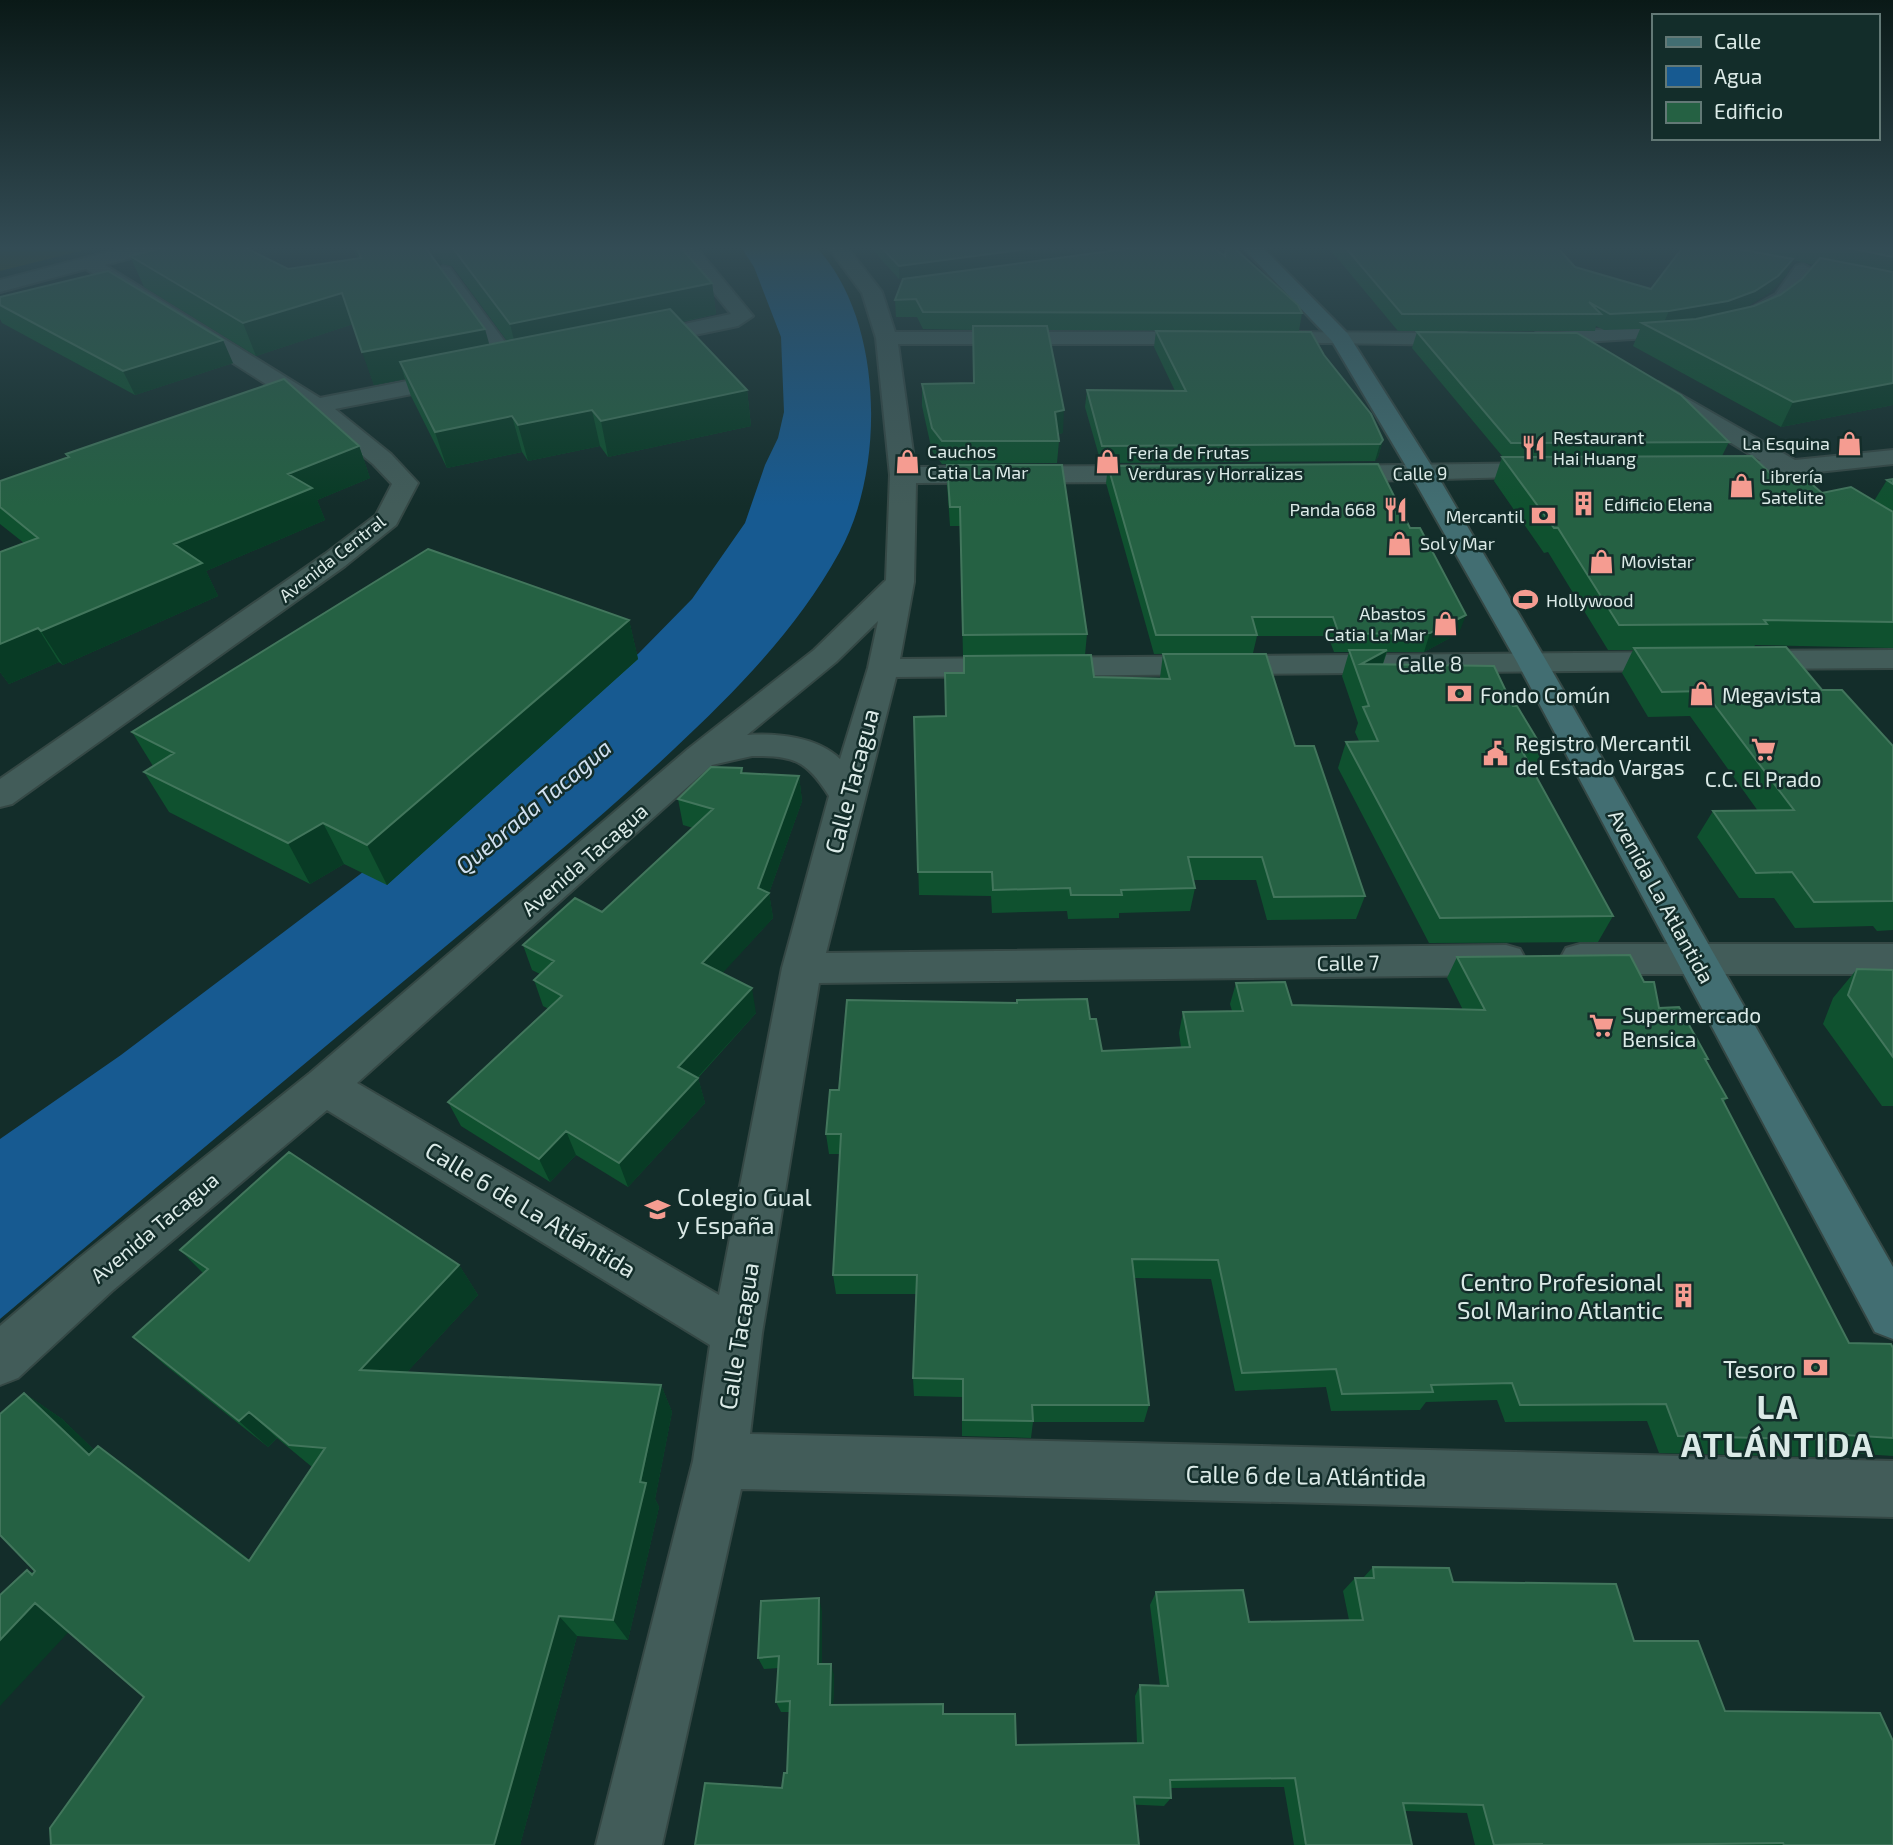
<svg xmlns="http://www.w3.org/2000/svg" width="1893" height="1845" font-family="'Exo 2',sans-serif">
  <rect width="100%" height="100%" fill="#132d2a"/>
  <!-- green -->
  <path fill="#364210" d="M0 247H97L0 271Z"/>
  <!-- water -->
  <path fill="#175a91" d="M741 247H816C884 318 886 470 839 553 798 628 736 691 674 749 601 818 523 882 446 946 297 1070 148 1194 0 1319V1139L121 1055 400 844 514 763 639 653 692 599 745 523 765 465 778 438 784 412 781 337 754 267Z"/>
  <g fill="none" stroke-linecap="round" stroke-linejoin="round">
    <defs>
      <path id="street" d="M127 247H159L157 251 105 265 320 398 458 371 469 378 458 385 335 409 391 454 418 483 396 525 345 566 12 804 0 807V779L325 554 376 515 392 484 373 464 308 411 86 269 0 292V280Z
        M677 247H696L753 316 738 326 637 347 629 346 626 341 629 336 731 314Z
        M828 247H847L882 292 895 332H1207L1218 338 1207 344H898L915 467 1160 466 1169 469 1173 474 1169 479 1160 482 916 483 914 582 900 659 1681 652 1692 654 1696 661 1692 668 1681 670 896 677 826 953 1506 945 1520 949 1526 960 1520 971 1506 975 819 983 762 1333 750 1434 1893 1461V1517L741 1489 662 1845H596L693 1461 710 1345 327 1110 112 1291 18 1378 0 1385V1326L78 1259 310 1073 688 749 814 650 886 580 890 475 876 338 862 293ZM878 621 868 668 840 759C817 737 778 733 747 735L836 662ZM752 756C794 755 807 761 829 796L782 968 719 1295 357 1083 712 765Z
        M1803 264 1813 270C1798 291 1774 328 1744 320L1741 316 1744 312 1776 294 1796 266Z
        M443 266 450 268 520 362 523 367 520 372H504L433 272Z
        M1689 325 1696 327 1699 331 1696 335 1536 345 1525 339 1536 333Z
        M1263 332 1466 333 1477 339 1466 345 1256 342 1252 338Z
        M1658 382 1795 460 1893 450V464L1790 475 1705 474 1701 469 1705 464 1761 461 1650 394 1647 389 1650 384Z
        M1548 463 1557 466 1561 471 1557 476 1329 482 1320 479 1316 474 1320 469 1329 466Z
        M1893 650V668L1745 669 1734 667 1730 660 1734 653 1745 651Z
        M1580 944H1893V974H1580L1566 970 1560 959 1566 948Z"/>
      <path id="secondary" d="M1242 247H1262L1348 334 1436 473 1547 662 1893 1267V1339L1875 1332 1517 662 1410 473 1332 341Z"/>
    </defs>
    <!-- street casing -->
    <use href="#street" stroke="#354845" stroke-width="4"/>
    <!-- secondary casing -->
    <use href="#secondary" stroke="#354845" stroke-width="4"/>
    <!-- street -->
    <use href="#street" fill="#425c59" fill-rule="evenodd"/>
    <!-- secondary -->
    <use href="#secondary" fill="#426e72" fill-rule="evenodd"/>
  </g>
  <!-- wall -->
  <path fill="#0f512f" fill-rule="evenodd" d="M353 247H680L712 283 716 314 682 322 747 390 751 426 608 457 600 446 528 461 522 452 447 468 411 396 405 379 374 385 353 324 256 356 144 287 130 256 288 269 357 258ZM442 264 452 266 507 341 489 344 439 266Z
    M870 247H1137L1302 313 1299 331 1048 330 1063 433 1058 434 1059 441 1057 463 942 464 932 451 922 406V384L973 383V330L923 329 917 317H896L895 300 903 279H899Z
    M1328 247H1557L1575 267 1651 289 1683 247H1893V405L1781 427 1633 346 1640 329 1604 330 1596 326 1595 331H1398ZM1793 260 1814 265 1802 279 1780 295 1754 306 1744 308 1770 292 1786 275Z
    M0 297 233 363 135 395 2 323 0 319Z
    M1156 331 1324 355 1383 440 1378 457 1375 461 1101 463 1085 407 1087 390 1175 391 1154 347Z
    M1417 332 1729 442 1722 456 1822 493 1874 501 1887 480 1893 479V648L1755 645 1754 647 1822 690 1893 746V930L1877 931 1873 926 1795 928 1774 898H1739L1697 837 1713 811H1758L1690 716 1648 717 1622 673 1633 650H1608L1548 552 1544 553 1494 481 1502 457H1503L1412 348Z
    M359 446 370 478 317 500 325 520 206 571 218 596 63 665 59 662 9 684 0 672V552L24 543 0 524V481L67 457 66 454Z
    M947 465 1087 634 1085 655 963 656 960 526H950L947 484Z
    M1108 466 1459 633 1424 652H1387L1383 664 1513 706 1543 749 1533 770 1613 916 1598 942 1429 943 1338 768 1346 742 1359 741 1355 732 1358 723 1342 676 1349 652H1334L1328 636H1257L1253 653 1154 654 1106 483Z
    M629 620 638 659 387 885 344 864 310 884 169 812 144 772 153 766 132 732Z
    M1163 654 1295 746 1365 896 1356 919 1267 920 1256 880H1193L1195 888 1190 911 1119 913V918L1068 919 1067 911 992 913 991 896 919 895 914 717 945 716 964 673V656L1094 677 1160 678Z
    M742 768 743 774 799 776 802 801 769 893 773 918 722 973 756 1013 698 1078 705 1103 628 1187 576 1155 550 1182 461 1126 448 1102 549 1009 543 1006 534 980 540 974 532 970 523 945 602 912 693 828 683 825 678 799Z
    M1457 957 1659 1008 1708 1059 1706 1061 1727 1098 1724 1102 1849 1343 1893 1348V1456L1830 1452 1823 1457 1659 1453 1647 1421 1505 1422 1497 1400 1426 1402 1420 1410 1331 1411 1326 1387 1235 1391 1211 1279 1134 1278 1149 1405 1144 1422H1033L1031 1438 962 1436V1397L914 1396 913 1378 916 1294H836L833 1275 840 1154H829L826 1134 839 1090 1090 1019 1102 1051 1181 1047 1179 1033 1183 1012 1232 1011 1230 1004 1236 983 1292 1005 1463 1010 1447 978Z
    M1857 969 1893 970V1106H1882L1823 1024 1833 998Z
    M180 1250 459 1265 478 1295 407 1372 661 1385 672 1412 655 1499 659 1507 628 1640 577 1636 520 1845H51L144 1697 27 1570 33 1573 35 1571 24 1393 62 1419 94 1450 98 1446 133 1471 250 1560 312 1467 277 1438 268 1447 165 1365 133 1337 203 1273Z
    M1373 1567 1453 1582 1634 1641 1725 1711 1893 1845H1475L1467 1813 1405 1811 1412 1845H1294L1284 1787 1171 1788V1798L1164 1806 782 1788 787 1773 790 1712H781L776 1702 779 1668 764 1669 758 1658 822 1611V1664L834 1675 833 1705 943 1714 1016 1745 1137 1743 1135 1696 1140 1685 1160 1686 1150 1605 1156 1592 1249 1622 1349 1620 1343 1591 1355 1578H1363Z"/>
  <!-- shaded-wall -->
  <path fill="#083b25" d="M423 247H437L442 264 431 274Z
    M1043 247H1137L899 279V266Z
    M1793 259 1786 275 1770 292 1747 307 1721 317 1662 327 1669 311Z
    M712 283 716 314 518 356 510 324Z
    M342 293 353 324 256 356 243 323Z
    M485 329 494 361 400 362 405 379 374 385 362 352Z
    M223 340 233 363 135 395 123 371Z
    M1893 383V405L1781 427 1793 402Z
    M747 390 751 426 608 457 601 421Z
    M592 410 600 446 528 461 518 425Z
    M1064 410 1063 433 1053 435 1055 412Z
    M512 416 522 452 447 468 435 432Z
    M1383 440 1378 457 1375 461 1380 444Z
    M359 446 370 478 317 500 325 520 206 571 218 596 63 665 41 631 174 544 288 474Z
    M1466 615 1459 633 1424 652 1430 633Z
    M629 620 638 659 387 885 367 845Z
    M38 628 59 662 9 684 0 672V644Z
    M1387 650 1379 675 1361 664Z
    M799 776 802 801 769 893 773 918 708 989 702 963 758 888Z
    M323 823 344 864 310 884 288 843Z
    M752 988 756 1013 685 1091 678 1067Z
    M698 1078 705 1103 628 1187 619 1163Z
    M566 1131 576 1155 550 1182 539 1159Z
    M459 1265 478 1295 384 1397 360 1370Z
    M661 1385 672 1412 655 1499 659 1507 628 1640 613 1620Z
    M24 1393 62 1419 125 1480 89 1455Z
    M249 1412 277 1438 268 1447 239 1421Z
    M98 1446 133 1471 280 1583 249 1561Z
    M819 1598 822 1611V1675L818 1664Z
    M35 1603 76 1624 0 1706V1640Z
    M559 1616 577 1636 520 1845H494Z
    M831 1664 834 1675 833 1716 830 1705Z"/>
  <!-- building -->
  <path fill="#256143" stroke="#42765c" stroke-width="2" d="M166 247H244L288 269 361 258 356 247H425L485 329 362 352 342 293 243 323 130 256Z
    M452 247H680L712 283 510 324Z
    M881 247H1043L899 266Z
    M1140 247H1212L1225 256 1226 247H1233L1298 305 1302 313 923 312 916 299 895 300 903 279Z
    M1345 247H1557L1575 267 1651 289 1683 247H1727L1793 259 1778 276 1755 291 1728 301 1669 311 1610 314 1589 302 1601 314H1402Z
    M1844 247H1893V257Z
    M1820 258 1893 272V383L1793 402 1642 323 1696 319 1754 306 1780 295 1802 279Z
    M108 271 223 340 123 371 0 305V297Z
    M670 309 747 390 601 421 592 410 518 425 512 416 435 432 400 362Z
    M973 326H1047L1064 410 1055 412 1059 441H942L932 428 922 384 974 383Z
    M1156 331 1311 332 1324 355 1371 414 1383 440 1380 444 1102 446 1087 390 1186 391Z
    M1417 332 1577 333 1681 395 1729 442 1511 443Z
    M284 379 359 446 288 474 312 488 174 544 202 563 41 631 38 628 0 644V552L38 538 0 507V481L69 457 66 454Z
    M1752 456 1771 474H1800L1822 493 1851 487 1893 512V622L1764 620 1767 624 1619 625 1558 528H1554L1502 457Z
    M1378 464 1410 528H1420L1466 615 1430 633 1339 634 1333 617H1252L1257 635H1156L1108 466Z
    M947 465H1062L1087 634 963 635 960 507H950Z
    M1893 479V484L1887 480Z
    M428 549 629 620 367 845 323 823 288 843 144 772 174 753 132 732Z
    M1786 647 1822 690H1842L1893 746V901L1814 902 1792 872 1756 873 1713 811 1794 810 1704 691 1662 692 1634 648Z
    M1349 650H1387L1361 664 1494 666 1513 706H1517L1543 749H1521L1613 916 1440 918 1346 742 1378 741 1363 707 1369 706Z
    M1163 654H1266L1295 746H1314L1365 896 1274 897 1262 857H1188L1195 888 1121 890 1122 895H1071L1070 888 993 890 992 872H918L914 717 946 716 945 673H964V656L1091 655 1094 677 1170 679Z
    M711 767 742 768 741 773 799 776 758 888 769 893 702 963 752 988 678 1067 698 1078 619 1163 566 1131 539 1159 448 1102 562 996 534 980 554 961 523 945 575 898 602 912 713 809 678 799Z
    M1630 955 1644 982H1654L1659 1008 1679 1007 1708 1059H1705L1727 1098 1722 1099 1849 1343 1891 1344 1893 1348V1438L1845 1435 1848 1440 1678 1436 1666 1404 1520 1405 1512 1383 1431 1385 1433 1392 1342 1394 1336 1369 1242 1373 1218 1260 1132 1259 1149 1405H1032L1033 1421 963 1420V1379L913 1378 917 1275H833L841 1134H826L830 1090H839L847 1000 1017 1003V1000L1087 999 1090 1019H1096L1102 1051 1190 1047 1183 1012 1243 1011 1236 983 1285 982 1292 1005 1485 1010 1457 957Z
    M1857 969 1893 970V1057L1848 995Z
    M289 1152 459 1265 360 1370 661 1385 640 1482 646 1483 613 1620 559 1616 494 1845H51L50 1828 144 1697 35 1603 0 1640V1595L27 1570 32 1575 35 1571 0 1535V1414L24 1393 89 1455 98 1446 249 1561 325 1448 289 1445 249 1412 239 1421 133 1337 208 1269 180 1250Z
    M1373 1567 1449 1568 1453 1582 1616 1584 1634 1641H1698L1725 1711 1880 1713 1893 1741V1845H1784L1783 1843 1643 1845H1542V1844L1494 1845 1483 1805 1403 1803 1412 1845H1306L1295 1778 1170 1780 1171 1798 1134 1797 1139 1845H695L705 1783 782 1788 784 1773H787L790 1701 776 1702 779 1656 758 1658 761 1601 819 1598 818 1664H831L830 1705 943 1704V1714H1015L1016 1745 1143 1743 1140 1685 1168 1686 1156 1592 1243 1590 1249 1622 1363 1620 1355 1578H1374Z"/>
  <!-- sky -->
  <linearGradient id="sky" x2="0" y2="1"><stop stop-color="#0a1917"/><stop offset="0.49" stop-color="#334c55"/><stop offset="1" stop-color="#334c55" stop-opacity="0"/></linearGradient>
  <rect width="1893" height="506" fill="url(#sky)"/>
  <!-- icons -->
  <defs>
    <symbol id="shop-bare" viewBox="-9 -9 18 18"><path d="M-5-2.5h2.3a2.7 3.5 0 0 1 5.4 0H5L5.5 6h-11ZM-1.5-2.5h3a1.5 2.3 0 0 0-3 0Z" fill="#f59c91" stroke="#132d2a" stroke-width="2.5" paint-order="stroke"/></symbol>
    <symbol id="restaurant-bare" viewBox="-9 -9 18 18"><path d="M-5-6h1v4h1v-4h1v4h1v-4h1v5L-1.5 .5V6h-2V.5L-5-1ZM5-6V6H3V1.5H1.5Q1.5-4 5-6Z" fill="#f59c91" stroke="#132d2a" stroke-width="2.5" paint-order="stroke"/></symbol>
    <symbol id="building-bare" viewBox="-9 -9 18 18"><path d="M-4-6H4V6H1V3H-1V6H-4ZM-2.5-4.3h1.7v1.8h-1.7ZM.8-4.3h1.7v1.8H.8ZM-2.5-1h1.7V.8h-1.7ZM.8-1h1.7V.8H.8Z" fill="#f59c91" stroke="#132d2a" stroke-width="2.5" paint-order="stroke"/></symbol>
    <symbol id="bank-bare" viewBox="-9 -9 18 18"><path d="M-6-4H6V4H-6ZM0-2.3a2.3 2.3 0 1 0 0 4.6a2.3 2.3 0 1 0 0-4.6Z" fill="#f59c91" stroke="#132d2a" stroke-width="2.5" paint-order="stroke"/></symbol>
    <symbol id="stadium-bare" viewBox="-9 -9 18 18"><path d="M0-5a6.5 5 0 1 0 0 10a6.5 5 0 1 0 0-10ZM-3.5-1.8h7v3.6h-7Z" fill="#f59c91" stroke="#132d2a" stroke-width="2.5" paint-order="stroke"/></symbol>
    <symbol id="supermarket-bare" viewBox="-9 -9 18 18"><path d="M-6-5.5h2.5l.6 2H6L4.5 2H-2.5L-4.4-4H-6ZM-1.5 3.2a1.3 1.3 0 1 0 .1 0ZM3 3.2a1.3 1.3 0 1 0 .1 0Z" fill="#f59c91" stroke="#132d2a" stroke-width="2.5" paint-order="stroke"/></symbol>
    <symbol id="civic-bare" viewBox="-9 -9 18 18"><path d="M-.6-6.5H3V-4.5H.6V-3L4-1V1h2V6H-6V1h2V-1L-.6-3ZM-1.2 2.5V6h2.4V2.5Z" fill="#f59c91" stroke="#132d2a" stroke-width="2.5" paint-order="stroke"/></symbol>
    <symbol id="school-bare" viewBox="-9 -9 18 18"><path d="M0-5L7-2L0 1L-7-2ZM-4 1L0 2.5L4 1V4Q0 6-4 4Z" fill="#f59c91" stroke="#132d2a" stroke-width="2.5" paint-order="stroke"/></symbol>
  </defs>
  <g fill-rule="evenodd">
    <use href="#shop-bare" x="1832" y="426" width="35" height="35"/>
    <use href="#restaurant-bare" x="1516" y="430" width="35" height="35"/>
    <use href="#shop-bare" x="890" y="444" width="35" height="35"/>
    <use href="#shop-bare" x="1090" y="444" width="35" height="35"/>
    <use href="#shop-bare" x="1724" y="468" width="35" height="35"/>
    <use href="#building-bare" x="1566" y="486" width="35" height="35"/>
    <use href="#restaurant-bare" x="1378" y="492" width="35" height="35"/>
    <use href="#bank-bare" x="1526" y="498" width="35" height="35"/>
    <use href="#shop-bare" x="1382" y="526" width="35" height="35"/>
    <use href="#shop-bare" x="1584" y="544" width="35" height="35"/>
    <use href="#stadium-bare" x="1508" y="582" width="35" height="35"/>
    <use href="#shop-bare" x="1428" y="606" width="35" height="35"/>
    <use href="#bank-bare" x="1442" y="676" width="35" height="35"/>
    <use href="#shop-bare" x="1684" y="676" width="35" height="35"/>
    <use href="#supermarket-bare" x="1746" y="732" width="35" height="35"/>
    <use href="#civic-bare" x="1478" y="736" width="35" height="35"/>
    <use href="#supermarket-bare" x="1584" y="1008" width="35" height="35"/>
    <use href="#school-bare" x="640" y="1192" width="35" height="35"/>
    <use href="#building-bare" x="1666" y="1278" width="35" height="35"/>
    <use href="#bank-bare" x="1798" y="1350" width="35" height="35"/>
  </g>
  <g text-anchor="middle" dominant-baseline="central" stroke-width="5" stroke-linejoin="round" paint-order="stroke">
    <!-- far-poi labels -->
    <g font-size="18" fill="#dbeae7" stroke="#132d2a" text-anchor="start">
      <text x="1553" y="437">Restaurant<tspan x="1553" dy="21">Hai Huang</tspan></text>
      <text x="1830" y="443" text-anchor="end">La Esquina</text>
      <text x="927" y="451">Cauchos<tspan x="927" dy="21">Catia La Mar</tspan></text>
      <text x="1128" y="452">Feria de Frutas<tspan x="1128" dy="21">Verduras y Horralizas</tspan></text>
      <text x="1761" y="476">Librería<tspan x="1761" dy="21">Satelite</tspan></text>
      <text x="1604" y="504">Edificio Elena</text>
      <text x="1376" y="509" text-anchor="end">Panda 668</text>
      <text x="1524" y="516" text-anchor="end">Mercantil</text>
      <text x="1420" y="543">Sol y Mar</text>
      <text x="1621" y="561">Movistar</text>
      <text x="1546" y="600">Hollywood</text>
      <text x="1426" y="613" text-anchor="end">Abastos<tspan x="1426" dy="21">Catia La Mar</tspan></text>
    </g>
    <!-- far-street labels -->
    <g font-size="18" fill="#dbeae7" stroke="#132d2a">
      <text transform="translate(1420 473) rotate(-1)">Calle 9</text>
      <text transform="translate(332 558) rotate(-38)">Avenida Central</text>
    </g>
    <!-- street labels -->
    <g font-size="21" fill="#dbeae7" stroke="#132d2a">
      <text transform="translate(1430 663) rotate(-1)">Calle 8</text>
      <text transform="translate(584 859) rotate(-41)">Avenida Tacagua</text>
      <text transform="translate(1662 896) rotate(61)">Avenida La Atlantida</text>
      <text transform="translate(1348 962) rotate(-1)">Calle 7</text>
      <text transform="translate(154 1227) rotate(-40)">Avenida Tacagua</text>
    </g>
    <!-- poi labels -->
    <g font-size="21" fill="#dbeae7" stroke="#132d2a" text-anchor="start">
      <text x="1480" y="694">Fondo Común</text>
      <text x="1722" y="694">Megavista</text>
      <text x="1515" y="742">Registro Mercantil<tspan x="1515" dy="24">del Estado Vargas</tspan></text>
      <text x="1763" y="778" text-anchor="middle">C.C. El Prado</text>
      <text x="1622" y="1014">Supermercado<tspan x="1622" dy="24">Bensica</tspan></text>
    </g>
    <!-- water labels -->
    <g font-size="23" font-style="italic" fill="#d0e0f0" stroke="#132d2a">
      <text transform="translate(533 806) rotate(-40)">Quebrada Tacagua</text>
    </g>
    <!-- near-street labels -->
    <g font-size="24" fill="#dbeae7" stroke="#132d2a">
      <text transform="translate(851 781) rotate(-75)">Calle Tacagua</text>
      <text transform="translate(531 1209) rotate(31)">Calle 6 de La Atlántida</text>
      <text transform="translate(738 1336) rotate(-81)">Calle Tacagua</text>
      <text transform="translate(1306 1475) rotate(1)">Calle 6 de La Atlántida</text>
    </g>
    <!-- near-poi labels -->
    <g font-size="24" fill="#dbeae7" stroke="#132d2a" text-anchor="end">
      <text x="677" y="1196" text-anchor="start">Colegio Gual<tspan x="677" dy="28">y España</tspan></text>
      <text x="1663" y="1281">Centro Profesional<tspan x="1663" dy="28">Sol Marino Atlantic</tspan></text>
      <text x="1796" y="1368">Tesoro</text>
    </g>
    <!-- near-district labels -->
    <g font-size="33" font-weight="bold" letter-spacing="2" fill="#dbeae7" stroke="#132d2a">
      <text x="1778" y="1406">LA<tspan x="1778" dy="38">ATLÁNTIDA</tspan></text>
    </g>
  </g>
  <!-- legend -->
  <rect x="1652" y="14" width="228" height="126" fill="#132d2a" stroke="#637976" stroke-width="2"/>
  <rect x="1666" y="37" width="35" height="10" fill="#426e72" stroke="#637976" stroke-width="2"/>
  <text x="1714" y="49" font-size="21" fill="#dbeae7">Calle</text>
  <rect x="1666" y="66" width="35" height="21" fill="#175a91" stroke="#637976" stroke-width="2"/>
  <text x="1714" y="84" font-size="21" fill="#dbeae7">Agua</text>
  <rect x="1666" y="102" width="35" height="21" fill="#256143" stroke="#637976" stroke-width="2"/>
  <text x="1714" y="119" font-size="21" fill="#dbeae7">Edificio</text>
</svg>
